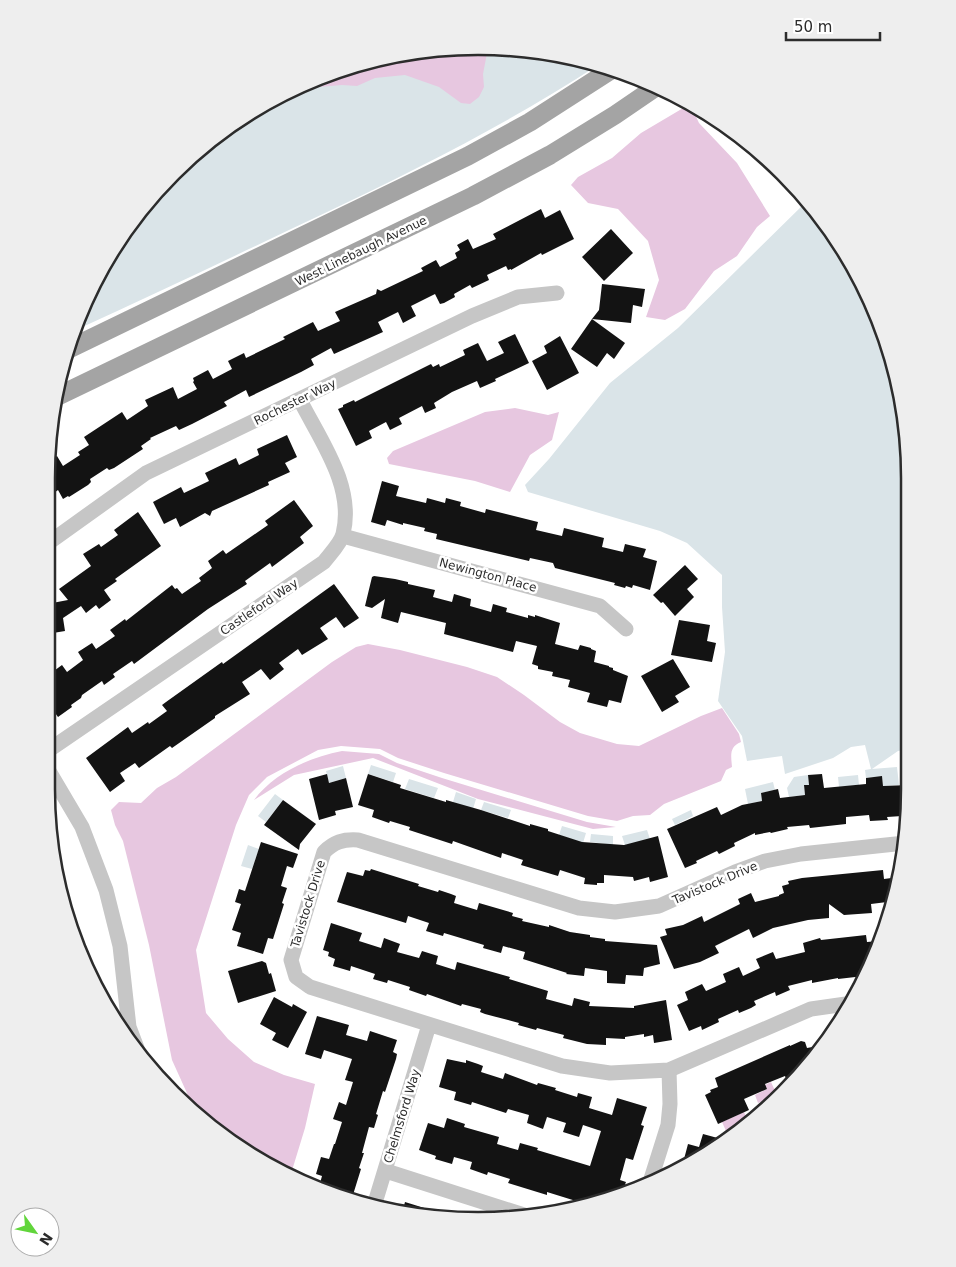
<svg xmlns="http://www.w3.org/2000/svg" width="956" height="1267" font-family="'DejaVu Sans',sans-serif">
  <rect width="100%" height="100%" fill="#fff"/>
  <!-- green -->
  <path fill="#dae4e8" d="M450 47 535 50 598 65C511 122 419 168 325 213 243 252 161 291 78 329L119 238 215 135 287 91 367 61Z
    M807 201 821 215 877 313 906 421 908 749 898 751 872 769 897 767 899 785 883 786 882 777 866 778 865 770 871 769 865 745 851 747 833 758 785 774 782 756 747 761 742 736 718 701 725 652 722 607V575L687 543 660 531 528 492 525 485 549 459 610 383 678 328Z
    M371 765 396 773 393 782 368 774Z
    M343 766 346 778 329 783 326 771Z
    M808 775 809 785 804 786 805 795 789 797 787 788 794 777Z
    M858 775 859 785 839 787 838 777Z
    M409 779 438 788 434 798 405 789Z
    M773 782 775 790 761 793 762 801 748 804 745 789Z
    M456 792 476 799 473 809 453 802Z
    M275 794 283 800 266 822 258 816Z
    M484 802 511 810 508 818 481 810Z
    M691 810 693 816 675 825 672 819Z
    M562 826 586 833 583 843 559 835Z
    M647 830 650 839 625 845 622 836Z
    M591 834 613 836V845L590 842Z
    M248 845 259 849 252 869 241 866Z"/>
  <!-- water -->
  <path fill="#e7c7e0" d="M450 47 488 48 483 74 484 87 479 97 470 104 461 103 439 87 405 75 375 78 357 86 342 85 319 87 311 82 367 61Z
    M690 104 699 123 737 163 770 216 757 227 737 256 714 271 685 309 665 320 646 317 659 280 648 241 618 209 588 203 571 185 578 177 612 158 641 133Z
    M515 408 548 415 559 412 552 440 530 455 510 492 475 481 389 464 387 458 393 451 485 412Z
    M368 644 400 650 467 667 497 677 524 695 560 722 580 733 617 744 639 746 701 716 722 708 739 734 741 742C729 747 731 755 732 767L726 770 721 781 664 804 650 815 633 816 617 821 588 816 444 773 398 758 380 749 341 746 318 750 267 777 249 795 236 825 196 950 206 1013 228 1039 254 1062 284 1075 315 1084 305 1128 290 1177 199 1113 191 1102 172 1060 149 945 123 841 115 825 111 810 119 802 141 803 157 788 176 777 332 662 356 647Z
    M342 751 379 754 397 763 442 778 587 822 616 827 593 829 478 799 373 758 294 775 254 800C274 773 310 757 342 751Z
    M771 1082 777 1095 758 1103 755 1095 767 1089 765 1085Z
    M744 1112 748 1121 726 1131 722 1122Z"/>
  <!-- building -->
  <path fill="#131313" d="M541 209 545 218 560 210 574 239 542 255 541 253 511 270V269L508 270 506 266 487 275 489 280 472 288 470 285 454 294 455 297 444 303 440 304 435 294 411 306 416 316 403 323 398 312 378 322 383 332 334 354 331 348 311 359 314 365 301 372 249 397 246 390 224 402 227 406 192 424 179 430 176 426 150 438 151 439 141 446 143 449 114 468 109 470 107 468 90 479 91 482 88 485 69 497 68 496 63 499 58 490 47 498V462L57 456 63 466 80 455 78 452 89 445 84 437 122 412 127 420 148 406 145 400 173 387 178 399 197 389 193 382 194 381 193 378 208 370 213 379 232 369 228 361 244 353 246 358 285 339 283 337 313 322 318 331 340 321 335 312 376 294 377 289 381 291 423 271 421 268 436 260 440 267 457 258 455 253 460 250 457 245 468 239 473 249 496 239 493 234Z
    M611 229 633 253 604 281 582 257Z
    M602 284 645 289 642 307 633 305 631 323 592 319 599 310Z
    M592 319 625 343 614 359 607 353 597 367 571 349Z
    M515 334 529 363 495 379 496 381 480 388 477 381 452 392 434 403 436 408 425 413 422 406 399 418 402 424 390 430 386 422 369 431 372 438 356 446 338 409 343 407V405L354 400 355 402 431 364 433 367 439 364 440 367 465 355 463 350 478 343 487 361 504 353 498 342Z
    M560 336 579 373 547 390 532 361 547 353 544 346Z
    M287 435 297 457 285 463 290 472 268 482 269 485 212 511 210 516 205 513 180 527 176 518 164 524 153 502 181 487 184 493 209 481 205 473 236 458 239 465 259 455 257 449Z
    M382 481 399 486 396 496 426 503 427 498 445 503 446 498 461 502 460 506 485 513 486 509 538 522 536 530 562 536 564 528 604 538 602 547 623 552 625 544 646 549 643 557 657 561 650 590 633 585 632 588 626 586 625 588 614 585 615 583 555 568 553 563 530 558 529 561 436 539 437 534 424 531 425 528 403 523V525L387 520 385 526 371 522Z
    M294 500 313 526 300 537 304 543 272 567 270 563 245 581 247 584 208 609 134 664 132 661 113 674 115 677 104 685 102 681 82 695 81 698 71 705 72 707 58 717 46 700 47 676 62 665 67 672 83 660 78 652 92 643 96 649 115 636 110 630 125 619 126 621 172 585 175 589 177 588 182 594 201 581 199 578 212 568 208 561 223 550 226 554 268 525 265 521Z
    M138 512 161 546 115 579 117 581 104 590 111 600 99 609 96 605 86 613 81 606 63 618 65 631 47 634V604L68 600 59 589 91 566 83 554 99 544 101 547 118 535 114 530Z
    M685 565 698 579 687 589 694 597 675 616 663 602 661 603 653 595Z
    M374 576 395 579 408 582V584L435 590 433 597 452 602 454 594 471 599 470 606 491 612 493 604 507 608 506 612 528 618V615L535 617V615L560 623 555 644 578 650 580 645 591 648V649L596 651 594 662 609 666V667L613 668V670L628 676 621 703 609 700 607 707 587 702 590 693 568 687 570 680 552 676 553 672 538 669V666L532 664 537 646 516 641 513 652 444 634 446 623 401 612 398 623 381 618 385 599 372 608 365 606 372 577Z
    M334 584 359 618 344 628 336 617 320 628 328 639 302 655 298 649 279 663 284 669 270 680 261 669 242 682 250 694 215 716V718L172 748 170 746 139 768 135 763 120 773 125 781 110 792 86 758 128 727 132 733 148 722 149 724 167 711 162 705 166 702 222 662 223 664Z
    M679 620 710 625 707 641 716 643 712 662 671 655Z
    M673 659 690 687 675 696 679 702 662 712 641 676Z
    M327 774 329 783 346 778 353 807 335 811 336 815 319 820 309 779Z
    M368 774 401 785 400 788 446 802V800L481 810 530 826V824L548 829V831L582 842 624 845 658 836 668 877 650 882 649 877 634 881 633 877 604 875V883H597V885L584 884 585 878 560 870 558 876 521 865 523 860 502 853 501 858 453 841 452 844 409 830 410 827 390 821 389 823 372 817 374 810 358 805Z
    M822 774 824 788 866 784V778L882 776 883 786 909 785V813H902V816L887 817 888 820 870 821 869 815 846 817V824L810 828 809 825 787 827 788 829 771 833 770 832 755 835V833L734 843 735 846 719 854 717 851 696 861 697 863 685 868 667 829 717 807 721 815 742 805 762 801 761 793 778 789 780 798 805 795 804 785H809L808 775Z
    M283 800 316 824 300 844 299 850 264 825Z
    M261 842 298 854 293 868 287 866 281 886 287 888 282 903 284 904 273 939 268 938 263 954 237 946 241 933 232 930 241 904 235 902 239 889 245 891Z
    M371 869 419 884 418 886 438 892 439 890 451 894 456 896 454 903 477 910 479 903 513 913 512 916 523 919 522 921 549 927V925L570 932 590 935V937L605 939V941L657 945 660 964 644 968 643 976 626 975 625 984 607 983V971L585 968 584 976 566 974 567 973 523 959 525 952 503 946 501 953 483 948 484 945 444 933 443 936 426 931 429 923 408 916 406 923 337 902 347 872 363 876 365 870 370 871Z
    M883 870 884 879 899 877 895 901 871 904 872 913 844 915 829 904V918L808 920 773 928 753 938 749 929 715 946 719 953 700 962 674 969 660 937 667 935 665 929 683 925 702 916 704 922 740 904 738 899 751 893 755 902 779 896V895L784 893 782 886 789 884 788 881 802 878Z
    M331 923 362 933 359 941 381 948 384 938 400 944 397 952 419 958 422 951 438 956 436 964 455 970 457 962 510 977 509 979 548 991 546 999 572 1006 574 998 590 1002 589 1006 634 1008V1006L666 1000 672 1040 654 1043 653 1035 644 1037V1034L625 1037V1039L606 1038V1045L587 1044 563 1038 564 1035 537 1028 536 1030 518 1025 519 1023 485 1014 480 1012 481 1009 462 1004 461 1006 427 994 426 996 409 990 410 987 388 980 387 983 373 979 375 974 351 966 350 971 333 966 335 959 328 956 329 952 323 950Z
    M866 935 867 942 878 941 864 976 838 979V978L812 983V980L788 986 790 990 776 996 775 992 754 1001 756 1005 751 1008 739 1013 738 1010 718 1019 719 1022 702 1030 701 1026 689 1031 677 1005 688 1000 685 992 702 984 706 991 726 982 723 974 739 967 743 976 760 968 756 959 773 952 776 959 805 952 803 943 820 938 821 940Z
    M262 961 266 963 269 974 271 973 276 991 238 1003 228 971Z
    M274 997 292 1007 293 1004 307 1012 288 1048 272 1040 276 1033 260 1024Z
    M317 1016 349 1025 346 1035 367 1041 370 1031 397 1040 393 1052 397 1054 396 1059 385 1092 383 1091 376 1114 378 1115 374 1128 369 1127 362 1153H364L359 1168 361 1169 352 1198 319 1187 322 1176 316 1174 321 1157 329 1159 334 1144H335L342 1122 333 1119 339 1102 346 1105 353 1082 345 1080 352 1059 324 1050 321 1059 305 1054Z
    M801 1041 805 1042 807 1048 823 1045 802 1074 789 1086 785 1076 765 1084 767 1089 744 1099 749 1110 718 1124 705 1095 711 1092 710 1090 718 1087 715 1078 790 1045V1046Z
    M447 1059 466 1063V1060L478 1064 483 1066 481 1072 503 1079 505 1073 537 1085 538 1083 556 1088 555 1090 577 1097 578 1093 592 1097 589 1108 612 1115 617 1098 647 1107 641 1125 644 1126 633 1160 626 1158 620 1180 626 1182 621 1195 617 1198 574 1206 576 1201 547 1192V1195L508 1183 510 1179 488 1172 487 1175 470 1169 472 1162 454 1157 452 1164 435 1159 436 1156 419 1150 428 1123 444 1128 447 1118 465 1124 464 1127 499 1137 497 1144 518 1150 520 1143 538 1148 537 1150 590 1166 601 1131 583 1125 579 1137 563 1132 566 1123 547 1117 543 1129 527 1123 529 1115 508 1109 506 1113 472 1102 471 1105 454 1100 456 1092 439 1087Z
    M703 1134 725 1140 683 1163 688 1144 699 1147Z
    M405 1202 434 1211 433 1215 402 1213Z"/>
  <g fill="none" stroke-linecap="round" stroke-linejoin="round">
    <!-- minor -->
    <path stroke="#c6c6c6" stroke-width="15" d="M343 536 600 606 626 629
      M47 544 146 473 472 316 518 297 557 293
      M46 752 324 562C330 554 341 543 343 534 355 486 320 440 300 400
      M46 766 82 827 106 890 120 946 129 1027 137 1048
      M853 1003 811 1009 669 1070 610 1073 562 1066 310 987 296 977 291 960 324 852C334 842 343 839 358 840L579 908 615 912 659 906 735 872 765 861 801 854 905 843
      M386 1171 527 1216
      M651 1179 668 1125 670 1104 669 1070
      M374 1206 429 1025"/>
    <!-- major -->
    <path stroke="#a4a4a4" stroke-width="19" d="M69 349 468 156 530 122 614 68
      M56 397 473 196 550 155 615 115 656 87"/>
  </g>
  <g text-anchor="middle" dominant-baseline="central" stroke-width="5" stroke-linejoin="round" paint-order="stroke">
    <!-- street labels -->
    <g font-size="12" fill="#2c2c2c" stroke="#fff">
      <text transform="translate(361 251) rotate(-26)">West Linebaugh Avenue</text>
      <text transform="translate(295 402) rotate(-26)">Rochester Way</text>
      <text transform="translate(488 575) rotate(15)">Newington Place</text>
      <text transform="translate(259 607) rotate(-34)">Castleford Way</text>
      <text transform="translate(715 883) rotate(-23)">Tavistock Drive</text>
      <text transform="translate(308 904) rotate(-73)">Tavistock Drive</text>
      <text transform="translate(402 1116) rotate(-73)">Chelmsford Way</text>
    </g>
  </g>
  <!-- crop -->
  <path d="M0 0H956V1267H0ZM478 55H478A423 423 0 0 1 901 478V789A423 423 0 0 1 478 1212H478A423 423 0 0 1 55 789V478A423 423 0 0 1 478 55Z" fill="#eee" fill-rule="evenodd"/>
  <path fill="none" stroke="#2c2c2c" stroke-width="2.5" d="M478 55H478A423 423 0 0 1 901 478V789A423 423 0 0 1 478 1212H478A423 423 0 0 1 55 789V478A423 423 0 0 1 478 55Z"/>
  <!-- north arrow -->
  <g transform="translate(35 1232) rotate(123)"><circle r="24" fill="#ffffff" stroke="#ababab"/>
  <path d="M0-4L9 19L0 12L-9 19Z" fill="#61d53b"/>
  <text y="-8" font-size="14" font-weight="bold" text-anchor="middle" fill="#2c2c2c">N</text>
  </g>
  <!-- scale -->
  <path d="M786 32v8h94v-8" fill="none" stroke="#2c2c2c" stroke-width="2.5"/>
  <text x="794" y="32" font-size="15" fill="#2c2c2c" stroke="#ffffff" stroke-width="4" paint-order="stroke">50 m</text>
</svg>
